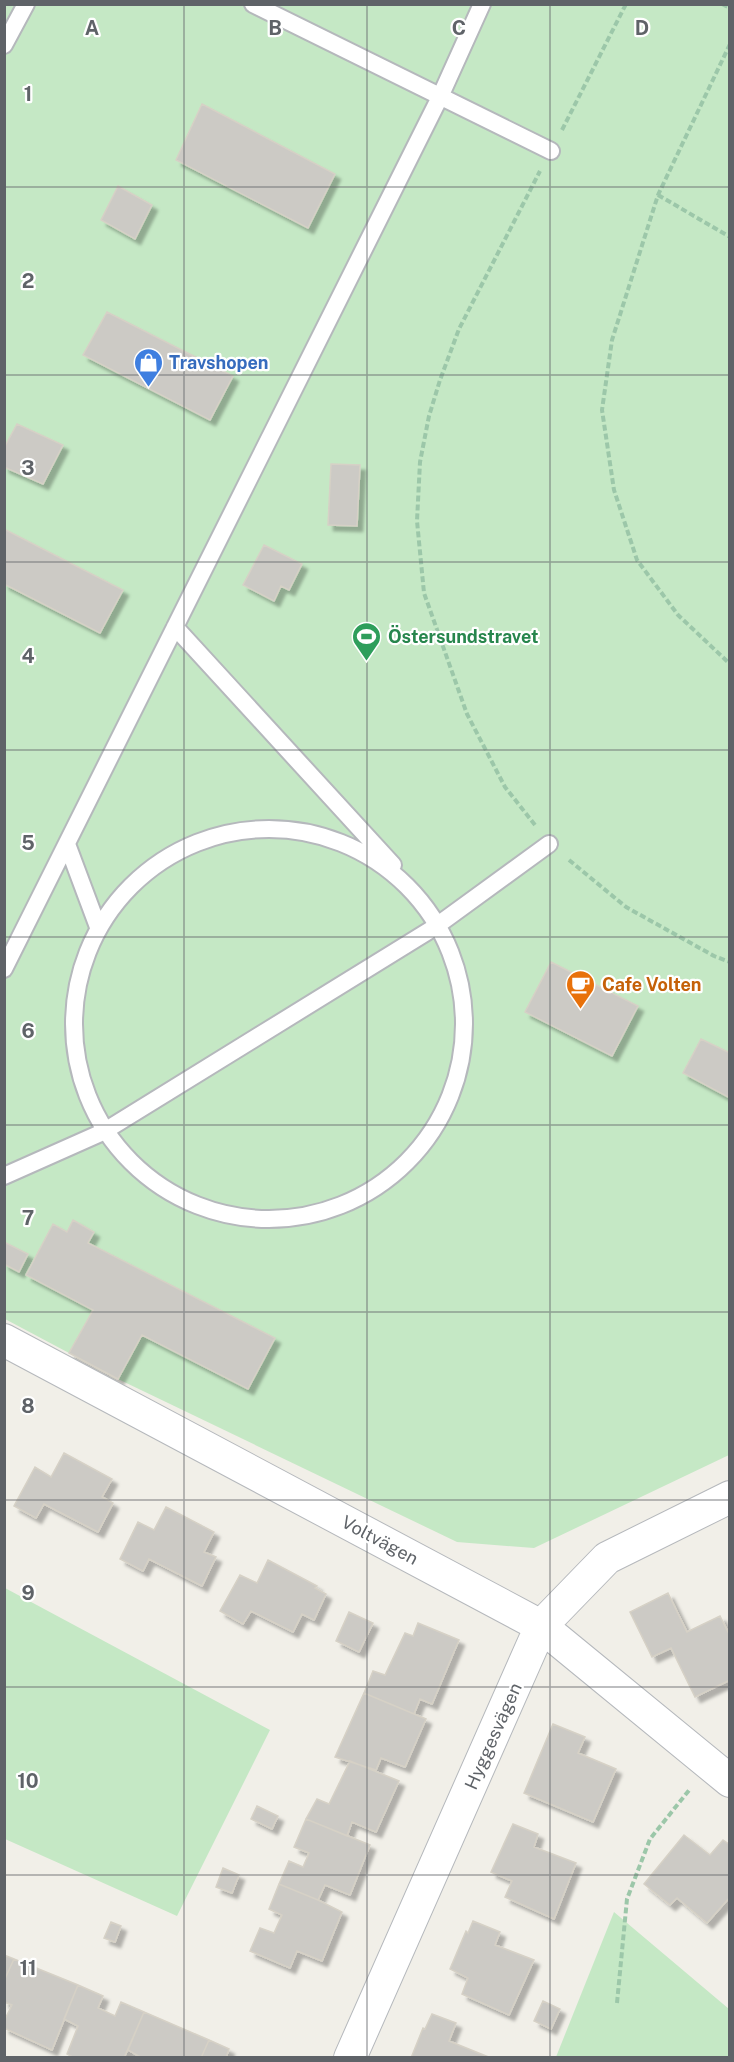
<svg xmlns="http://www.w3.org/2000/svg" width="734" height="2062" font-family="'Public Sans',sans-serif">
  <defs>
    <filter id="shadow"><feDropShadow dx="5.5" dy="5.5" stdDeviation="1.5" flood-color="#0004"/></filter>
  </defs>
  <rect width="100%" height="100%" fill="#f1efe8"/>
  <!-- park -->
  <path fill="#c5e8c5" d="M4 5H729V1455L534 1548 457 1542 118 1379 5 1319Z
    M5 1588 270 1730 177 1916 5 1839Z
    M614 1912 729 2009V2057H556Z"/>
  <!-- building -->
  <path fill="#cccac5" stroke="#d6d1c6" stroke-width="1.5" filter="url(#shadow)" d="M202 104 335 174 308 228 176 160Z
    M118 186 152 205 135 239 101 220Z
    M107 312 233 376 210 420 83 355Z
    M17 424 63 445 43 484 4 467V448Z
    M331 464 360 465 357 526 328 525Z
    M4 529 123 590 100 633 4 584Z
    M264 545 302 564 289 590 281 586 274 601 243 585Z
    M551 962 638 1006 612 1056 525 1012Z
    M701 1039 730 1053V1098L683 1073Z
    M73 1220 94 1232 88 1243 275 1338 248 1389 142 1335 118 1379 69 1353 93 1310 26 1275 53 1224 67 1232Z
    M4 1242 28 1254 19 1272 4 1264Z
    M64 1453 112 1479 102 1497 113 1503 98 1532 44 1504 36 1518 14 1506 35 1467 51 1477Z
    M166 1507 214 1532 204 1552 216 1557 202 1586 149 1559 143 1571 120 1559 138 1522 154 1530Z
    M268 1560 317 1586 315 1588 326 1594 314 1620 302 1614 293 1632 251 1611 243 1624 220 1611 240 1575 257 1583Z
    M668 1593 687 1632 720 1616 730 1636V1680L695 1697 671 1648 652 1657 630 1612Z
    M349 1612 373 1623 359 1652 336 1641Z
    M418 1623 459 1640 432 1704 420 1699 414 1714 364 1693 373 1671 385 1675 405 1633 413 1636Z
    M364 1693 426 1719 405 1767 381 1758 376 1770 335 1757Z
    M553 1724 585 1737 578 1753 616 1769 593 1822 524 1793Z
    M350 1761 399 1781 376 1832 352 1822 347 1836 306 1819 317 1799 329 1804Z
    M257 1806 278 1816 272 1829 251 1819Z
    M306 1819 370 1845 350 1895 325 1885 318 1900 279 1884 289 1861 303 1867 309 1853 294 1847Z
    M513 1824 538 1834 534 1847 576 1863 554 1919 505 1897 512 1881 491 1872Z
    M684 1835 710 1855 723 1840 730 1845V1897L707 1923 677 1898 670 1905 644 1884Z
    M223 1868 239 1875 232 1893 216 1887Z
    M279 1884 318 1900 342 1912 322 1961 297 1951 290 1968 250 1951 260 1928 274 1933 282 1915 269 1909Z
    M473 1921 500 1932 495 1945 534 1960 509 2015 462 1994 468 1978 450 1969 466 1931 468 1933Z
    M111 1922 121 1926 115 1942 104 1938Z
    M4 1955 14 1959 4 1981Z
    M14 1959 78 1985 52 2050 4 2028V2021L12 2005 4 2002V1981Z
    M78 1985 103 1996 98 2008 115 2016 121 2002 144 2012 124 2058H74L67 2054 78 2026 64 2019Z
    M543 2001 560 2009 551 2029 534 2021Z
    M144 2012 209 2040 201 2058H142L128 2050Z
    M432 2014 456 2023 449 2041 491 2058H411L423 2028 425 2029Z
    M209 2040 229 2049 226 2058H201Z"/>
  <g fill="none" stroke-linecap="round" stroke-linejoin="round">
    <defs>
      <path id="service" d="M253 4 551 151
        M4 45 26 4
        M175 627 393 865
        M74 1024a195 195 0 1 1 390 0a195 195 0 1 1-390 0Z
        M67 844 98 927
        M4 969 440 97 482 4
        M4 1176 103 1132 435 927 549 844"/>
      <path id="minor" d="M4 1340 541 1626 730 1781
        M350 2058 541 1626 607 1558 730 1497"/>
    </defs>
    <!-- service casing -->
    <use href="#service" stroke="#b5b8bc" stroke-width="20"/>
    <!-- minor casing -->
    <use href="#minor" stroke="#b5b8bc" stroke-width="34"/>
    <!-- path -->
    <path stroke="#9cc7a9" stroke-width="4" stroke-dasharray="6 3" stroke-linecap="butt" d="M722 4 730 8
      M730 44 658 195 612 340 602 410 614 490 637 560 678 615 730 664
      M562 130 626 4
      M658 195 730 237
      M535 825 505 787 467 714 424 593 417 521 420 462 429 416 440 380 459 329 540 171
      M569 860 626 907 714 956 730 962
      M617 2003 627 1899 650 1839 690 1789"/>
    <!-- service -->
    <use href="#service" stroke="#fff" stroke-width="16"/>
    <!-- minor -->
    <use href="#minor" stroke="#fff" stroke-width="32"/>
  </g>
  <!-- grid -->
  <path fill="none" stroke="#5f6368" stroke-width="1.5" stroke-opacity="0.55" d="M184 4V2058M367 4V2058M550 4V2058M4 187H730M4 375H730M4 562H730M4 750H730M4 937H730M4 1125H730M4 1312H730M4 1500H730M4 1687H730M4 1875H730"/>
  <!-- icons -->
  <defs>
    <symbol id="shop-pin" viewBox="-11 -11 22 30"><path d="M0 17L-7.5 6A9.5 9.5 0 1 1 7.5 6Z" fill="#3f7fe0" stroke="#fff"/><path d="M-5-2.5h2.3a2.7 3.5 0 0 1 5.4 0H5L5.5 6h-11ZM-1.5-2.5h3a1.5 2.3 0 0 0-3 0Z" fill="#fff"/></symbol>
    <symbol id="stadium-pin" viewBox="-11 -11 22 30"><path d="M0 17L-7.5 6A9.5 9.5 0 1 1 7.5 6Z" fill="#2e9e5b" stroke="#fff"/><path d="M0-5a6.5 5 0 1 0 0 10a6.5 5 0 1 0 0-10ZM-3.5-1.8h7v3.6h-7Z" fill="#fff"/></symbol>
    <symbol id="cafe-pin" viewBox="-11 -11 22 30"><path d="M0 17L-7.5 6A9.5 9.5 0 1 1 7.5 6Z" fill="#e8710a" stroke="#fff"/><path d="M-5.5-4.5H6V0H3Q3 3.5 0 3.5H-2.5Q-5.5 3.5-5.5 0ZM3-3.2v2h1.7v-2ZM-6 4.5H4V6H-6Z" fill="#fff"/></symbol>
  </defs>
  <g fill-rule="evenodd">
    <use href="#shop-pin" x="132" y="346" width="33" height="45"/>
    <use href="#stadium-pin" x="350" y="620" width="33" height="45"/>
    <use href="#cafe-pin" x="564" y="968" width="33" height="45"/>
  </g>
  <g text-anchor="middle" dominant-baseline="central" stroke-width="4.5" stroke-linejoin="round" paint-order="stroke">
    <!-- shop labels -->
    <g font-size="18" font-weight="bold" fill="#366cbe" stroke="#fff" text-anchor="start">
      <text x="169" y="362">Travshopen</text>
    </g>
    <!-- leisure labels -->
    <g font-size="18" font-weight="bold" fill="#27864d" stroke="#fff" text-anchor="start">
      <text x="388" y="636">Östersundstravet</text>
    </g>
    <!-- food labels -->
    <g font-size="18" font-weight="bold" fill="#c56008" stroke="#fff" text-anchor="start">
      <text x="602" y="984">Cafe Volten</text>
    </g>
    <!-- street labels -->
    <g font-size="18" fill="#5f6368" stroke="#fff">
      <text transform="translate(380 1540) rotate(28)">Voltvägen</text>
      <text transform="translate(493 1736) rotate(-66)">Hyggesvägen</text>
    </g>
  </g>
  <g font-size="20" text-anchor="middle" font-weight="bold" fill="#5f6368" stroke="#fff" stroke-width="4.5" stroke-linejoin="round" paint-order="stroke">
    <text x="92" y="35">A</text>
    <text x="275" y="35">B</text>
    <text x="459" y="35">C</text>
    <text x="642" y="35">D</text>
    <text x="28" y="101">1</text>
    <text x="28" y="288">2</text>
    <text x="28" y="475">3</text>
    <text x="28" y="663">4</text>
    <text x="28" y="850">5</text>
    <text x="28" y="1038">6</text>
    <text x="28" y="1225">7</text>
    <text x="28" y="1413">8</text>
    <text x="28" y="1600">9</text>
    <text x="28" y="1788">10</text>
    <text x="28" y="1975">11</text>
  </g>
  <!-- border -->
  <rect width="734" height="2062" fill="none" stroke="#5f6368" stroke-width="12"/>
</svg>
